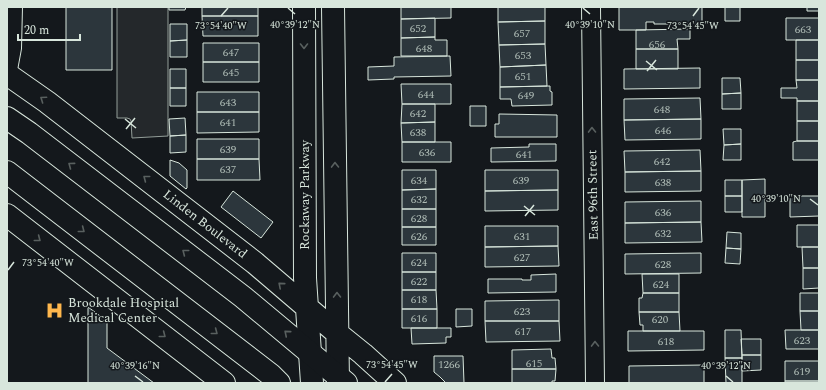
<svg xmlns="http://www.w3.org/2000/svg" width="826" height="390" font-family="Spectral,serif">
  <rect width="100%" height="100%" fill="#14181c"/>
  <!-- parking -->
  <path fill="#24282b" stroke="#939e99" d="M117 7H168V136L132 138 131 121 130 119 127 118H117Z"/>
  <!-- building -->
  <path fill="#2c363c" stroke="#d8e6dc" d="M66 7H112V70H66Z
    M169 7H186L185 10H169Z
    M202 7H258V16H202Z
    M401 7H451V18L401 19Z
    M498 7H545V21L498 22Z
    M619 7H702V24H654V22H646V30H619Z
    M725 7H740V21H725Z
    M807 7H819V11H807Z
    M202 16H258V36H203Z
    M435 18V37L401 38V19Z
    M786 18H819V40H786Z
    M545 21V44L499 45 498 22Z
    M170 24H187V40L170 41Z
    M690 29V39H677L678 49H636V30Z
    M435 37V40H447V56H401V38Z
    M187 40V57H170V41Z
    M796 40H819V60H796Z
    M203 43H259V62H203Z
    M545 44 546 65 500 67 499 45Z
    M636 49H678V69H636Z
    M450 56 451 76 394 77V79L368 80V67L394 66V57Z
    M796 60H819V80H796Z
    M203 62H259V82H203Z
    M546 65 547 86 500 87V67Z
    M700 68V88L624 89V69Z
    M170 69H186V88H170Z
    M722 78H740L741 93 722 94Z
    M796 80H819V101H797V98H781V88H797Z
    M401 84H451V104H402Z
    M550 86V91L552 92V105L512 106 511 99H500V87Z
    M170 88H186V106H170Z
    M197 92H259V112H197Z
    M741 93V109H722V94Z
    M700 98 701 119 624 120V99Z
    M797 101H819V121H797Z
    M402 104H435V122L401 123Z
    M470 106H486V126H470Z
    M197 112H259V132L197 133Z
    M499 114 557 115V137H495V124H499Z
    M185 118 186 135 170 136 169 119Z
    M701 119V139L625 140 624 120Z
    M797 121H819V141H797Z
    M435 122V142H402L401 123Z
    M723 129H741V144L724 145Z
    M186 135V152L170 153V136Z
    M197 139H259V159H197Z
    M797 141H819V160H793V142Z
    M402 142H451V162H402Z
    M529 144H556V161L491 162V148L529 147Z
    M741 144V160H723L724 145Z
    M700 150 701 171 625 172 624 151Z
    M197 159H259L260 180H197Z
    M170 160 179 163 187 170V188L186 189 170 176Z
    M402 170H436V189L402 190Z
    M485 170H558V190L485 191Z
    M701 171V191L625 192V172Z
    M765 179V217H742V180Z
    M725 180H742V196H725Z
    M436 189V209H402V190Z
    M558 190V210L485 211V191Z
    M233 191 273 222 261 238 221 207Z
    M725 196H742V212H725Z
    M790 196H819V216L790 217Z
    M701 201V222L625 223V202Z
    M402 209H436V227H402Z
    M701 222 702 242 625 243V223Z
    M797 225H819V247H797Z
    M485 226H558V246L485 247Z
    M402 227H436V245H402Z
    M727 232 741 233V249L726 248Z
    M558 246 559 266 485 267V247Z
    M802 247H819V268H803Z
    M726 248 741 249 740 264 725 263Z
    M402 253H436V272H402Z
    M701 253V273L625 274V254Z
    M803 268H819V288L803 289Z
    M402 272H436V290H402Z
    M556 274V292L488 293V279H522V280H531V275Z
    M642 274H679V293H643Z
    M402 290H436L437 309H402Z
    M643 293H679V312H639V298H642Z
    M800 293H819V311H800Z
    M559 300V321H485V301Z
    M88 307 107 321V348L154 383H88Z
    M402 309H437V328H402Z
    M456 309H472V326L456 327Z
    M800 311H819V330H801Z
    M639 312H679L680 331H643V325H640Z
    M485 321H559L560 341 486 342Z
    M411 328H451V337H446V343L412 344Z
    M725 330H741L742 358H725Z
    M785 330H819V349H786Z
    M628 331H704V350L628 351Z
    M741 339H761V355H742Z
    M551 349 552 358H555L556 369H512V350Z
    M742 355H761V370L742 371Z
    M434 356H463L464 383H446L440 377 434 372Z
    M725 358H742V383H726Z
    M785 361H819V381H785Z
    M704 365V383H629V366Z
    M512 369H556L555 381H552V383H512Z
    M785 381H819V383H785Z"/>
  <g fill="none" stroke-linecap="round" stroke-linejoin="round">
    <defs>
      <path id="minor" d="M591 7 595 383
        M7 75 12 48 13 7"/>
      <path id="tertiary" d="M304 7 305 278 312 383
        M333 7 338 383
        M7 74 47 102 255 263 337 333 363 354 395 383
        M7 215 224 383"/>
      <path id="trunk" d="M7 118 29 133 243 297 346 383
        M7 172 271 375 279 383"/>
    </defs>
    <!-- minor casing -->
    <use href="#minor" stroke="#d8e6dc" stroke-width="20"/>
    <!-- tertiary casing -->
    <use href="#tertiary" stroke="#d8e6dc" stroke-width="24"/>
    <!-- trunk casing -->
    <use href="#trunk" stroke="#d8e6dc" stroke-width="24"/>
    <!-- minor -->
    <use href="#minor" stroke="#14181c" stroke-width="18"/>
    <!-- tertiary -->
    <use href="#tertiary" stroke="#14181c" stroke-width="22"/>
    <!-- trunk -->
    <use href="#trunk" stroke="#14181c" stroke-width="22"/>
  </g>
  <!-- one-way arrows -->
  <defs><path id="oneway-chevron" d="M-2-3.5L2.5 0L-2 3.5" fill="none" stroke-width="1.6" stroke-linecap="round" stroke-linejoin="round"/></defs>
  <g stroke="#59605f">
    <use href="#oneway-chevron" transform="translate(304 46) rotate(90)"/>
    <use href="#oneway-chevron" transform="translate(43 99) rotate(-145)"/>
    <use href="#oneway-chevron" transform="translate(592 130) rotate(-91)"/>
    <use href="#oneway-chevron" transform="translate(71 165) rotate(-143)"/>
    <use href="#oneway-chevron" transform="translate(335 165) rotate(-91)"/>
    <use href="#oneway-chevron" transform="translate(146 178) rotate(-142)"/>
    <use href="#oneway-chevron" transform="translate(82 230) rotate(38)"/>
    <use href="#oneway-chevron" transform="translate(38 239) rotate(38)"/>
    <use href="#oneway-chevron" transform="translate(185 252) rotate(-142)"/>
    <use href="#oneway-chevron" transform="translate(281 285) rotate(-139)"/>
    <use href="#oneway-chevron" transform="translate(337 295) rotate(-91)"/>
    <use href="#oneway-chevron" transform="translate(215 332) rotate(38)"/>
    <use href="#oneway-chevron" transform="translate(287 333) rotate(-140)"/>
    <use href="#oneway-chevron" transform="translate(163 335) rotate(38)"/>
    <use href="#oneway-chevron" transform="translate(595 344) rotate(-91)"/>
  </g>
  <!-- ticks -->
  <path fill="none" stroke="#d8e6dc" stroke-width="1.5" d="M288 8 295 14M583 8 590 14M221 16 228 8M693 16 699 8M646 61 657 70M647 71 656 60M125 119 136 128M126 129 135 118M810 199 818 205M524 206 535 215M525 216 534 205M8 270 14 262M135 376 143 382M726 376 733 382M385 382 392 374"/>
  <!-- icons -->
  <defs>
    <symbol id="hospital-bare" viewBox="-9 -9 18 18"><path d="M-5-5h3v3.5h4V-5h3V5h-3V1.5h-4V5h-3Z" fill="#ffb74d" stroke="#14181c" stroke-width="2.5" paint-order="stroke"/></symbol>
  </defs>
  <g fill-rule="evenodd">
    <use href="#hospital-bare" x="42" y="298" width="25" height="25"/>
  </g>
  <g text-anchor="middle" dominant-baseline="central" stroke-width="3" stroke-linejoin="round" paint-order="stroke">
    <!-- number labels -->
    <g font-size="11" fill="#adbab4">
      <text x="418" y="28">652</text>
      <text x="803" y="29">663</text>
      <text x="522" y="33">657</text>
      <text x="657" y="44">656</text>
      <text x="424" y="48">648</text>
      <text x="231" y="52">647</text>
      <text x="523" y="55">653</text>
      <text x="231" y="72">645</text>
      <text x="523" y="76">651</text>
      <text x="426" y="94">644</text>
      <text x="526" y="95">649</text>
      <text x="228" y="102">643</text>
      <text x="662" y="109">648</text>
      <text x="418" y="113">642</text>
      <text x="228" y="122">641</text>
      <text x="663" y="130">646</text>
      <text x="418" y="132">638</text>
      <text x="228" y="149">639</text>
      <text x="427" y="152">636</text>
      <text x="524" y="154">641</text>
      <text x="662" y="161">642</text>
      <text x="228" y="169">637</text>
      <text x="419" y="180">634</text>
      <text x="521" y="180">639</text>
      <text x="663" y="182">638</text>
      <text x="419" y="199">632</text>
      <text x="663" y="212">636</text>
      <text x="419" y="218">628</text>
      <text x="663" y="233">632</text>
      <text x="419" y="236">626</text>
      <text x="522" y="236">631</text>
      <text x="522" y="257">627</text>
      <text x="419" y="262">624</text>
      <text x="663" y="264">628</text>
      <text x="419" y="281">622</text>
      <text x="661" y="284">624</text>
      <text x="419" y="299">618</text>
      <text x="522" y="311">623</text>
      <text x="419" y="318">616</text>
      <text x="660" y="319">620</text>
      <text x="523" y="331">617</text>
      <text x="802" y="340">623</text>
      <text x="666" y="341">618</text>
      <text x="534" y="363">615</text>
      <text x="449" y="364">1266</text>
      <text x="802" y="371">619</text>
    </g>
    <!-- street labels -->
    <g font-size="13" fill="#d8e6dc" stroke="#14181c">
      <text transform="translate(305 195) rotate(-90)">Rockaway Parkway</text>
      <text transform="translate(593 195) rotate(-91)">East 96th Street</text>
      <text transform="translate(205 224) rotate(38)">Linden Boulevard</text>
    </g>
    <!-- poi labels -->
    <g font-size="13" fill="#d8e6dc" stroke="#14181c" text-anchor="start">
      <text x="68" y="303">Brookdale Hospital<tspan x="68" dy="15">Medical Center</tspan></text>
    </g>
  </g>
  <g font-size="10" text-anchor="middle" fill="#d8e6dc" stroke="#14181c" stroke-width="3" stroke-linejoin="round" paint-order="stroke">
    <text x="295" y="28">40°39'12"N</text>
    <text x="590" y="28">40°39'10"N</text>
    <text x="221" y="29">73°54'40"W</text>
    <text x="693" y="29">73°54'45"W</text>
    <text x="776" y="202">40°39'10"N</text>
    <text x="48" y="266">73°54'40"W</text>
    <text x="392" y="368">73°54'45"W</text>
    <text x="135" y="369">40°39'16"N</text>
    <text x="726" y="369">40°39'12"N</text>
  </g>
  <!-- border -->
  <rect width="826" height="390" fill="none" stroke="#d8e6dc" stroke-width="16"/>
  <!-- scale -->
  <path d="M18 34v6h62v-6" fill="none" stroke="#d8e6dc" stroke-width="2"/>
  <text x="24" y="34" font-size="12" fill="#d8e6dc" stroke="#14181c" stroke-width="3" paint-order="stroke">20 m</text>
</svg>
